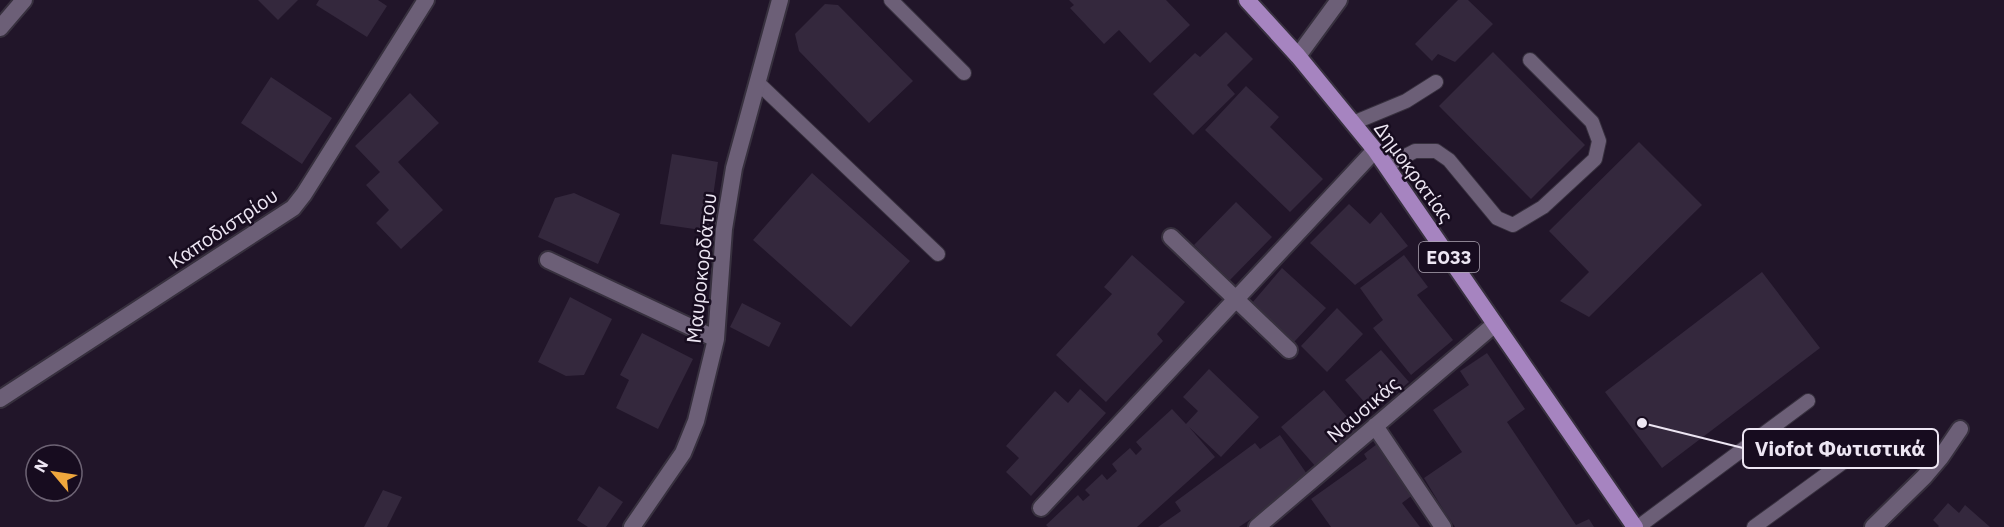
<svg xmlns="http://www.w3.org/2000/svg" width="2004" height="527" font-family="'IBM Plex Sans',sans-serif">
  <rect width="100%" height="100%" fill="#211529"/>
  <!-- building -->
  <path fill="#34283d" d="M258 0H298L278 20Z
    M319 0H378L387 6 367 37 316 5Z
    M1069 0H1166L1190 25 1150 63 1119 30 1104 44 1070 8 1074 5Z
    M1458 0H1468L1493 24 1455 62 1438 54 1432 61 1415 44Z
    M825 4 838 5 913 81 869 123 799 51 795 34Z
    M1226 32 1253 59 1227 85 1235 94 1193 135 1153 94 1195 53 1200 57Z
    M1493 52 1585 145 1531 199 1439 106Z
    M271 77 332 118 302 164 241 123Z
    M1246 86 1279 117 1270 127 1323 179 1290 212 1205 130Z
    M410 93 439 123 398 162 443 210 401 249 376 223 389 210 366 185 380 172 355 146Z
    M1639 142 1702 205 1589 317 1560 301 1589 272 1549 231Z
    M672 154 718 162 708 231 660 224Z
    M812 173 910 261 851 327 753 240Z
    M574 193 620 214 598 264 538 237 555 198Z
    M1236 202 1272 237 1230 280 1194 245Z
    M1349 204 1370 224 1381 212 1408 246 1355 285 1310 243Z
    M1132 255 1185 302 1157 334 1163 341 1106 402 1056 355 1112 294 1104 287Z
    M1404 255 1428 287 1417 295 1453 340 1411 375 1373 328 1383 320 1360 288Z
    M1282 268 1326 308 1294 342 1252 303Z
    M1762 272 1820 348 1662 468 1605 392Z
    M570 297 612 319 584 375 566 376 538 362Z
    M742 303 781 323 769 347 730 327Z
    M1337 308 1363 334 1327 372 1301 346Z
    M642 333 693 359 658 429 616 408 629 380 620 375Z
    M1381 350 1409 382 1373 412 1345 380Z
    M1487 353 1525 409 1507 422 1576 525 1589 519 1594 527H1455L1444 511 1424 478 1462 452 1433 410 1469 385 1460 371Z
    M1209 369 1259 417 1221 457 1189 427 1215 457 1137 527H1048L1046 525 1078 495 1083 501 1090 495 1085 490 1102 474 1107 480 1117 471 1112 464 1130 448 1136 455 1142 449 1136 442 1172 409 1186 424 1198 411 1183 397Z
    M1080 389 1106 413 1031 496 1006 472 1019 458 1006 446 1055 391 1068 403Z
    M1324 390 1359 431 1316 467 1281 427Z
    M1280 435 1309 477 1267 507H1269L1239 527H1158L1181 511 1175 502 1255 443 1260 449Z
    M1377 444 1414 494 1402 503 1420 527H1331L1311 499 1367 459 1364 454Z
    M599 486 623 502 606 527H588L577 520Z
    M383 490 402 497 387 527H364Z
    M1948 503 1959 513 1965 505 1990 527H1938L1939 526 1933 520Z"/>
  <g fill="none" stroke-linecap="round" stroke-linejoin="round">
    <defs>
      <path id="service" d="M891 0 964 73
        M757 82 938 254
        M1353 123 1406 101 1436 82
        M1386 166 1415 151H1436L1449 160 1497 218 1513 225 1543 207 1595 159 1599 141 1592 122 1530 60
        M1638 527 1808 401
        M1754 527 1857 452"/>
      <path id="minor" d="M0 28 24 0
        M1298 56 1339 0
        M1171 237 1289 350
        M548 260 716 339
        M0 399 293 208 304 194 426 0
        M1375 426 1443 527
        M1041 508 1375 150
        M632 527 683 453 696 421 716 339 724 229 734 168 780 0
        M1257 527 1495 324
        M1873 527 1924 477 1941 457 1960 429"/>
      <path id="primary" d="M1247 0 1298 56 1375 150 1635 527"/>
    </defs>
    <!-- service casing -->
    <use href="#service" stroke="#37303e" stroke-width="16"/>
    <!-- minor casing -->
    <use href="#minor" stroke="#37303e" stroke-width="20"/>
    <!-- primary casing -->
    <use href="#primary" stroke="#37303e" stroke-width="20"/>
    <!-- service -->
    <use href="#service" stroke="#6c5f77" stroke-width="14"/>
    <!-- minor -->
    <use href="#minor" stroke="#6c5f77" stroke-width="16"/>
    <!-- primary -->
    <use href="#primary" stroke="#a684c0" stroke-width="16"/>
  </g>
  <g text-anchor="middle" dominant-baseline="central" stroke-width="5" stroke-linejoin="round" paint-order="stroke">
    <!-- shield labels -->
    <rect fill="#170c1f" stroke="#ada5b3" stroke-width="1.5" x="1419" y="242" width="60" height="30" rx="4.5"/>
    <g font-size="18" font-weight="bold" fill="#ede6f3">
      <text x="1449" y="257">ΕΟ33</text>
    </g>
    <!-- street labels -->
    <g font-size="20" fill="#ede6f3" stroke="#170c1f">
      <text transform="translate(1414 172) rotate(54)">Δημοκρατίας</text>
      <text transform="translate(223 228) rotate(-34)">Καποδιστρίου</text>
      <text transform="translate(701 268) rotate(-84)">Μαυροκορδάτου</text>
      <text transform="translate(1363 409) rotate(-41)">Ναυσικάς</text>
    </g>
  </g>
  <!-- callouts -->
  <path fill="none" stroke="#ede6f3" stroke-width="2" d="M1642 423L1743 448"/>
  <circle fill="#ede6f3" stroke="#170c1f" stroke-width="2" cx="1642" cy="423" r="6"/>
  <rect fill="#170c1f" stroke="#ede6f3" stroke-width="2" x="1743" y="429" width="195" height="39" rx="6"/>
  <g font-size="21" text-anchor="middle" font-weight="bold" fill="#ede6f3">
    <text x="1840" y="456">Viofot Φωτιστικά</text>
  </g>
  <!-- north arrow -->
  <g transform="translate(54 473) rotate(299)"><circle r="28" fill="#170c1f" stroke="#6d6374" stroke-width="1.5"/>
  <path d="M0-4.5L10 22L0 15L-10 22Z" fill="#efa73d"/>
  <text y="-9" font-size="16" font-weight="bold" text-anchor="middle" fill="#ede6f3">N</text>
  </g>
</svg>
